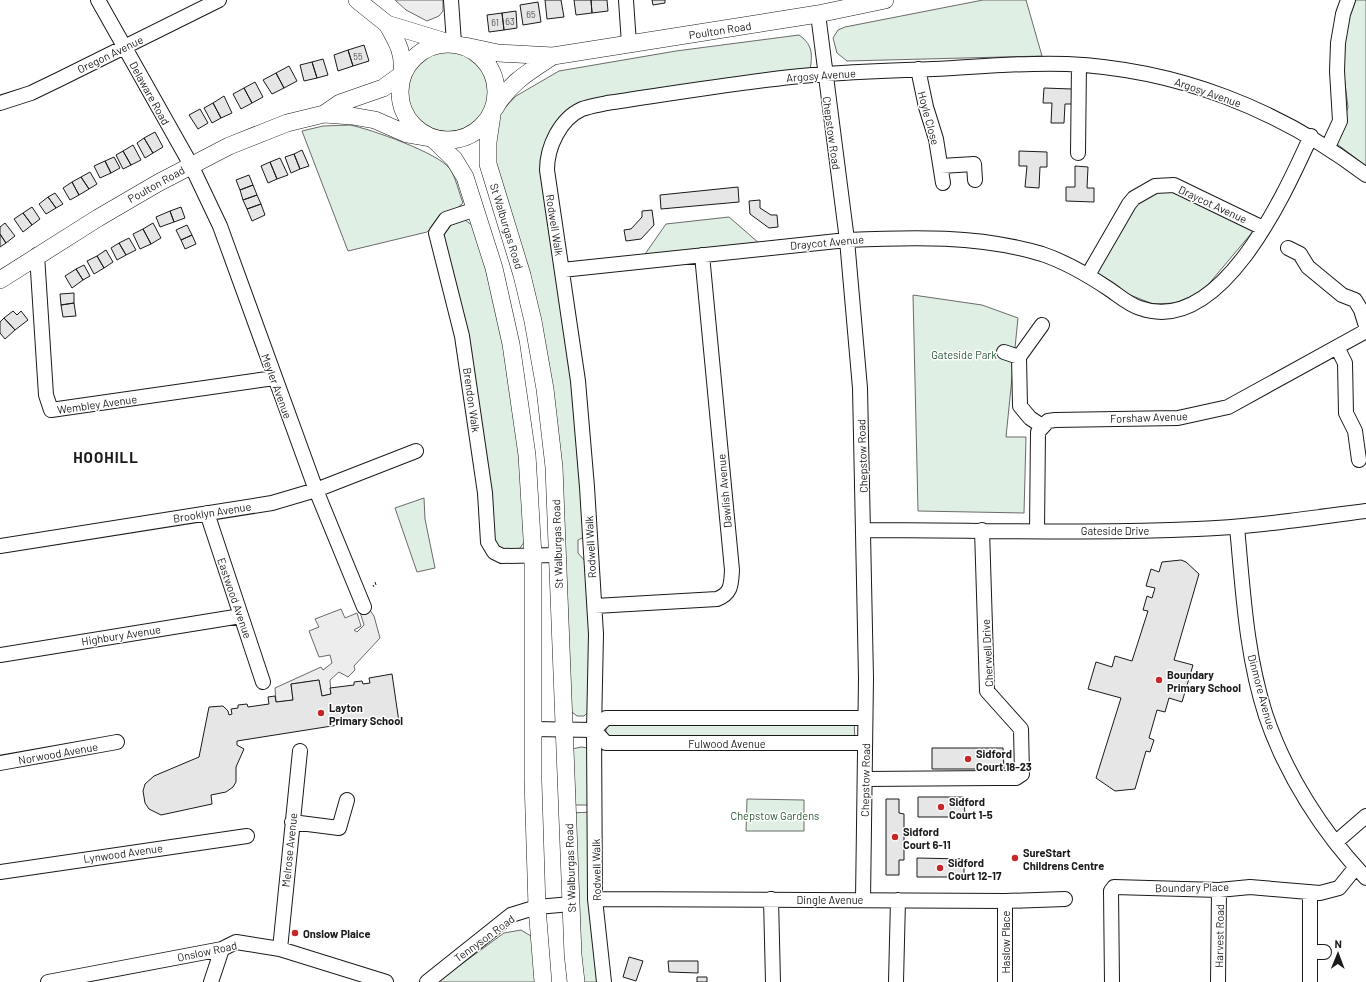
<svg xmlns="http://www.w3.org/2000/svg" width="1366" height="982" font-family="Barlow,sans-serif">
  <rect width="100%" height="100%" fill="#fff"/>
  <!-- green -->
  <path fill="#e0efe3" stroke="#6a6a6a" d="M983 0H1026L1042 56 847 61 837 53 833 38 838 30 845 27Z
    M1351 0H1366V166L1337 144 1348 107 1343 68 1344 35Z
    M799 35C815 46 812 58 809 75L575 113 547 161 564 280 588 535 578 540V553L591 568 595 706 584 716H577L564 706 545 389 490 170 494 119 516 96 559 71 676 51Z
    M407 92a41 41 0 1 1 82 0a41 41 0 1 1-82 0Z
    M350 125C370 129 439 153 450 169 456 178 459 193 463 203 452 214 438 220 427 232L348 251 302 131 323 126Z
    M1172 189 1255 229 1202 292 1175 303 1153 304 1125 293 1095 272 1138 199 1155 190Z
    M729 217 760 244 643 257 666 224Z
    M465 220 473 226C485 266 498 308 505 350 517 413 521 477 525 541L517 552H494L443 237 446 227Z
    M913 295 982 305 1018 318 1006 437H1026L1024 513 918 511Z
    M424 498 425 519 435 568 417 572 395 508Z
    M606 718H854L855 743H606Z
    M581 747 595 749V805H567L572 749Z
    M747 799 804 800V831H746Z
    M595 812 604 982H576L568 813Z
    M521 930 539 941 543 982H437L504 933Z"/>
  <!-- parking -->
  <path fill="#ededed" stroke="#6a6a6a" d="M395 0H443V11L439 16 427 21 406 10Z
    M367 606 374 616 380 638 354 666 355 670 348 677 339 672 330 680 331 694 322 696 319 680 291 684 293 700 276 702 275 688 321 667 323 670 332 663 330 655 319 657 309 631 319 627 315 619 341 609 345 618 357 613 361 626 354 630 357 632 364 625 360 612Z"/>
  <!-- building -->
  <path fill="#e6e6e6" stroke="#1a1a1a" d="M545 0H561L564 17 547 19Z
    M574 0H591L592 13 576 15Z
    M591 0H607L608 11 592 13Z
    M652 0H665V3L653 5Z
    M538 2 541 22 523 25 520 5Z
    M516 11 517 28 504 30 502 13Z
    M502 13 504 30 489 32 487 15Z
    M364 45 369 61 353 66 348 50Z
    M348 50 353 66 338 71 334 55Z
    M323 59 328 75 317 78 312 62Z
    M312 62 317 78 304 81 300 65Z
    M289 66 297 81 284 88 276 73Z
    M276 73 284 88 272 94 263 80Z
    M255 82 263 97 252 103 244 88Z
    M244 88 252 103 241 109 233 94Z
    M1044 88 1072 89V104H1065L1064 123H1051L1052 103H1043Z
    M224 96 232 113 221 118 213 103Z
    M213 103 221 118 212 123 204 108Z
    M200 109 208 123 198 129 189 115Z
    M155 132 163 147 153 153 144 138Z
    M144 138 153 153 145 158 137 143Z
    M133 145 141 160 131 165 123 151Z
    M302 150 309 166 300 169 294 154Z
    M123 151 131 165 123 169 116 155Z
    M1019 151 1047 152V167H1040L1039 188 1025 187 1027 166H1019Z
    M294 154 300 169 291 173 285 157Z
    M114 157 120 168 111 173 105 161Z
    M280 158 288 175 277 179 270 162Z
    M105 161 111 173 100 178 94 166Z
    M270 162 277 179 268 183 261 166Z
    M1075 166 1088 167 1087 188H1094V202L1066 201V187H1075Z
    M90 172 97 184 89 189 81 177Z
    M249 175 253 185 240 190 236 180Z
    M81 177 89 189 79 195 72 182Z
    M72 182 79 195 70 200 63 188Z
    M253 185 257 195 243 200 240 190Z
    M738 187 739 202 661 209 660 195Z
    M55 193 63 204 56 208 48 197Z
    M257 195 261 204 247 209 243 200Z
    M48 197 56 208 46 214 39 204Z
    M760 200V208L771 215H777L778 227 769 228 750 214 749 201Z
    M261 204 265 215 252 221 247 209Z
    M32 207 40 219 32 225 23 213Z
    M181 207 185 218 174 222 170 211Z
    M652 210 654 225 641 239 626 241 624 230 631 229 642 217V211Z
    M170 211 174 222 160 227 156 217Z
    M23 213 32 225 23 232 14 219Z
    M5 223 15 236 6 243 0 234V227Z
    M153 223 161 238 151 244 143 229Z
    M187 225 192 235 181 240 176 230Z
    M143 229 151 244 140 249 133 234Z
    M0 234 6 243 0 247Z
    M192 235 196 244 185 249 181 240Z
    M129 238 136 250 126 255 119 243Z
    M119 243 126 255 117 260 111 248Z
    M106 250 113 262 104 268 97 256Z
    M97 256 104 268 94 274 87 261Z
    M84 265 90 276 83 280 76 269Z
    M76 269 83 280 72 288 65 276Z
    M74 293V303L61 305 60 294Z
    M74 303 76 316 63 317 61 305Z
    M13 311 17 315 21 311 28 320 15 330 4 318Z
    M4 318 15 330 5 339 0 333V322Z
    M1181 560 1186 562 1199 574 1174 660 1193 665 1182 702 1169 698 1165 712 1157 710 1149 738 1154 740 1150 752 1146 751 1135 789 1115 791 1096 778 1121 698 1088 689 1096 662 1112 667 1115 656 1132 661 1148 611 1143 610 1147 596 1152 598 1155 588 1146 586 1151 569 1159 572 1162 562Z
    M392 674 399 722 377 725 376 719 237 741V745L244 749 236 767V782L233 787 226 792 211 795 212 804 161 815 149 809 145 803 143 791 145 784 154 776 199 757 209 707 223 706 228 711 229 715 232 714 231 709 238 708V705L247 704 248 707 269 704 268 697 275 696 276 702 293 700 291 684 319 680 322 696 331 694 330 688 354 685V682L362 681 363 684 370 683 369 678Z
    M932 748H1003L1004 769H932Z
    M918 797H964L965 817H918Z
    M886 799H899V813L904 814V860H899V875H886Z
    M917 858 964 859V877H917Z
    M629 957 643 961 636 981 623 977Z
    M668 961H698V973L669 972Z
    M697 977H707V982H697Z"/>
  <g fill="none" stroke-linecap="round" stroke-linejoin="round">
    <defs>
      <path id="minor" d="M98 0 191 165 220 226 316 490 364 607
        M451 0 454 43
        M626 0 629 44
        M818 14 847 240 860 388 866 678 863 900
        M918 69 926 107 936 139 943 183
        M0 103 31 93 60 79 219 0
        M1328 147 1340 121 1337 71 1338 43 1343 14 1348 0
        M1078 153 1079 65
        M941 166 974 164 975 180
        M476 209 446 219 436 233 462 336 485 493 488 542 494 552 502 556 558 555
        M1288 248 1300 254 1308 267 1342 295 1355 300 1361 310 1366 326
        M37 255 46 395 51 410 274 378
        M562 270 847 240C912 237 979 235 1042 254 1066 262 1088 275 1109 289 1118 295 1129 305 1140 308 1221 337 1285 193 1311 136
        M1088 275 1129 204 1134 198 1155 186 1174 185 1263 228
        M1042 325 1019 357 1020 406 1030 418 1042 426
        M1337 347 1345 363 1346 413 1355 431 1359 460
        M1004 352 1019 357
        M207 513 263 682
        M1237 527C1243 590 1246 655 1266 716 1286 775 1323 833 1366 878
        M864 530C975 530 1087 534 1197 529 1254 527 1310 518 1366 511
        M1037 530 1038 432 1048 421 1055 420 1178 418 1228 407 1366 331
        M0 546 272 503 316 490 416 451
        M595 606 717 599C732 593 731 584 732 570L702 255
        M0 655 241 616
        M532 729 594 730 606 718H865
        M594 730 606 743H865
        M0 763 117 742
        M865 779 995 778H1016L1022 774 1021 729 987 691 982 530
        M292 822 339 828 347 800
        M1336 842 1366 816
        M0 872 247 836
        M1310 892V982
        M595 899 1005 901 1065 899
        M771 899 773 982
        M1005 901V982
        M280 949 300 751
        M1310 952H1324
        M48 982 222 949 236 942 280 949 386 982
        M211 982 222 949
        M427 982 511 915 537 907 571 904
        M604 982 595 899 594 730 596 634 587 487 578 381 547 170C547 147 560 119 582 109 590 106 598 105 607 103 668 94 729 84 791 77 838 72 885 71 933 69 977 67 1023 62 1067 64 1177 69 1279 109 1366 175
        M896 982 898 900
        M1112 982 1111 891 1114 887 1219 890 1250 887 1320 893 1339 888 1356 867
        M1218 982 1219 890"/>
      <path id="major" d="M357 0 387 24 446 42
        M387 24C397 42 404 52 402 73
        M400 92a48 48 0 1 1 96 0a48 48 0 1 1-96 0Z
        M465 46 498 53 553 56 818 14 885 0
        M495 108C509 83 530 71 553 56
        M324 114 340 103 383 88 401 75
        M492 115 488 142V164L522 275 533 321 545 389 554 467 573 955 576 982
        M433 139 454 159 465 177 494 268 511 344 527 455 533 555V780L537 907 543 982
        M0 280 98 218 158 183 229 146 287 123 324 114 352 116 375 120 407 134 430 138"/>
    </defs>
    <!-- minor casing -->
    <use href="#minor" stroke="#1a1a1a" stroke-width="16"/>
    <!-- major casing -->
    <use href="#major" stroke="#1a1a1a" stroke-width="18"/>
    <!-- minor -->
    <use href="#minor" stroke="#fff" stroke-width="14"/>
    <!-- major -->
    <use href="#major" stroke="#fff" stroke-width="17"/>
    <!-- fence -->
    <path stroke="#1a1a1a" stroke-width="1" stroke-dasharray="5 2" stroke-linecap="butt" d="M375 582 376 585
      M373 585 374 587"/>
  </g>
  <!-- markers -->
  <g fill="#c62828" stroke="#fff" stroke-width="1.5">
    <circle cx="1159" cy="680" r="4"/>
    <circle cx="321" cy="713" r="4"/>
    <circle cx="968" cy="759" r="4"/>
    <circle cx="941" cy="807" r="4"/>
    <circle cx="895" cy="837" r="4"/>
    <circle cx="1015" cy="858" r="4"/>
    <circle cx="940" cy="868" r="4"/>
    <circle cx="295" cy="933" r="4"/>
  </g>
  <g text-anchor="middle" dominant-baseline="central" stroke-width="3" stroke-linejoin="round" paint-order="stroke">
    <!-- number labels -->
    <g font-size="9" fill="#4d4d4d">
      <text x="531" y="14">65</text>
      <text x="510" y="21">63</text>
      <text x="495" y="22">61</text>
      <text x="358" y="56">55</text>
    </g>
    <!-- street labels -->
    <g font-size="11" fill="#1a1a1a" stroke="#fff">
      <text transform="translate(720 30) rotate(-9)">Poulton Road</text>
      <text transform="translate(110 54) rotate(-26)">Oregon Avenue</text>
      <text transform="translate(821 75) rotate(-4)">Argosy Avenue</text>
      <text transform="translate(1208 92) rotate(19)">Argosy Avenue</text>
      <text transform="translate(150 93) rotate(61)">Delaware Road</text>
      <text transform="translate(929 118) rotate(75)">Hoyle Close</text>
      <text transform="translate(832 133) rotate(82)">Chepstow Road</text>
      <text transform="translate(156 184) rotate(-29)">Poulton Road</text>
      <text transform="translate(1213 204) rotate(25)">Draycot Avenue</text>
      <text transform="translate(555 225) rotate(81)">Rodwell Walk</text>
      <text transform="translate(507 226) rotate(73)">St Walburgas Road</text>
      <text transform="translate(827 242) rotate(-5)">Draycot Avenue</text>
      <text transform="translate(277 386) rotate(70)">Meyler Avenue</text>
      <text transform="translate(472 400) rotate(82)">Brendon Walk</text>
      <text transform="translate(97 404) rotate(-8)">Wembley Avenue</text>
      <text transform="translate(1149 417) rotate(-2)">Forshaw Avenue</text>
      <text transform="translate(862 456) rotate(-92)">Chepstow Road</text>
      <text transform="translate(724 491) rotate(-95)">Dawlish Avenue</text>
      <text transform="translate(212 512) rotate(-9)">Brooklyn Avenue</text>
      <text x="1115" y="530">Gateside Drive</text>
      <text transform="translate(557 544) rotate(-92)">St Walburgas Road</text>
      <text transform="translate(590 547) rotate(-93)">Rodwell Walk</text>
      <text transform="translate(235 598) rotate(71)">Eastwood Avenue</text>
      <text transform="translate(121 635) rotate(-9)">Highbury Avenue</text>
      <text transform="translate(987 653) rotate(-93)">Cherwell Drive</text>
      <text transform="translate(1262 692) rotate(75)">Dinmore Avenue</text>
      <text x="727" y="743">Fulwood Avenue</text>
      <text transform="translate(58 753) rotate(-10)">Norwood Avenue</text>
      <text transform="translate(865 780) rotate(-89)">Chepstow Road</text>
      <text transform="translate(289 850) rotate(-84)">Melrose Avenue</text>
      <text transform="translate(123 853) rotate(-8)">Lynwood Avenue</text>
      <text transform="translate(570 868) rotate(-92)">St Walburgas Road</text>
      <text transform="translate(596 870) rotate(-91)">Rodwell Walk</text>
      <text transform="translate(1192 887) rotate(-1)">Boundary Place</text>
      <text x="830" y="899">Dingle Avenue</text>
      <text transform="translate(1219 936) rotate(-89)">Harvest Road</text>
      <text transform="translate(484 938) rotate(-36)">Tennyson Road</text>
      <text transform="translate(1005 942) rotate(-90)">Haslow Place</text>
      <text transform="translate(207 951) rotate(-12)">Onslow Road</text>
    </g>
    <!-- park labels -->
    <g font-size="11" fill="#2b5a34" stroke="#fff">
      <text x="964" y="354">Gateside Park</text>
      <text x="775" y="815">Chepstow Gardens</text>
    </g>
    <!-- poi labels -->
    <g font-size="11" font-weight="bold" fill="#1a1a1a" stroke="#fff" text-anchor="start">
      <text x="1167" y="674">Boundary<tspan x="1167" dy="13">Primary School</tspan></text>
      <text x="329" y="707">Layton<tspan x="329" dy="13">Primary School</tspan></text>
      <text x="976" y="753">Sidford<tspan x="976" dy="13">Court 18-23</tspan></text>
      <text x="949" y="801">Sidford<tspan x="949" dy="13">Court 1-5</tspan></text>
      <text x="903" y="831">Sidford<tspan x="903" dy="13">Court 6-11</tspan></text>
      <text x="1023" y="852">SureStart<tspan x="1023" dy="13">Childrens Centre</tspan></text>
      <text x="948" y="862">Sidford<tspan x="948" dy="13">Court 12-17</tspan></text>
      <text x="303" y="933">Onslow Plaice</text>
    </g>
    <!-- district labels -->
    <g font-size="15" font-weight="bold" letter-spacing="1" fill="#1a1a1a" stroke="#fff">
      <text x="106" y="457">HOOHILL</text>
    </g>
  </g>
  <!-- north arrow -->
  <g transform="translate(1338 954) rotate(1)" stroke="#ffffff" stroke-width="3" paint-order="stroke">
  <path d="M0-3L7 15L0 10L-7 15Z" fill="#1a1a1a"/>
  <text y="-6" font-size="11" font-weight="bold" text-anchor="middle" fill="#1a1a1a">N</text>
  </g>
</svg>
